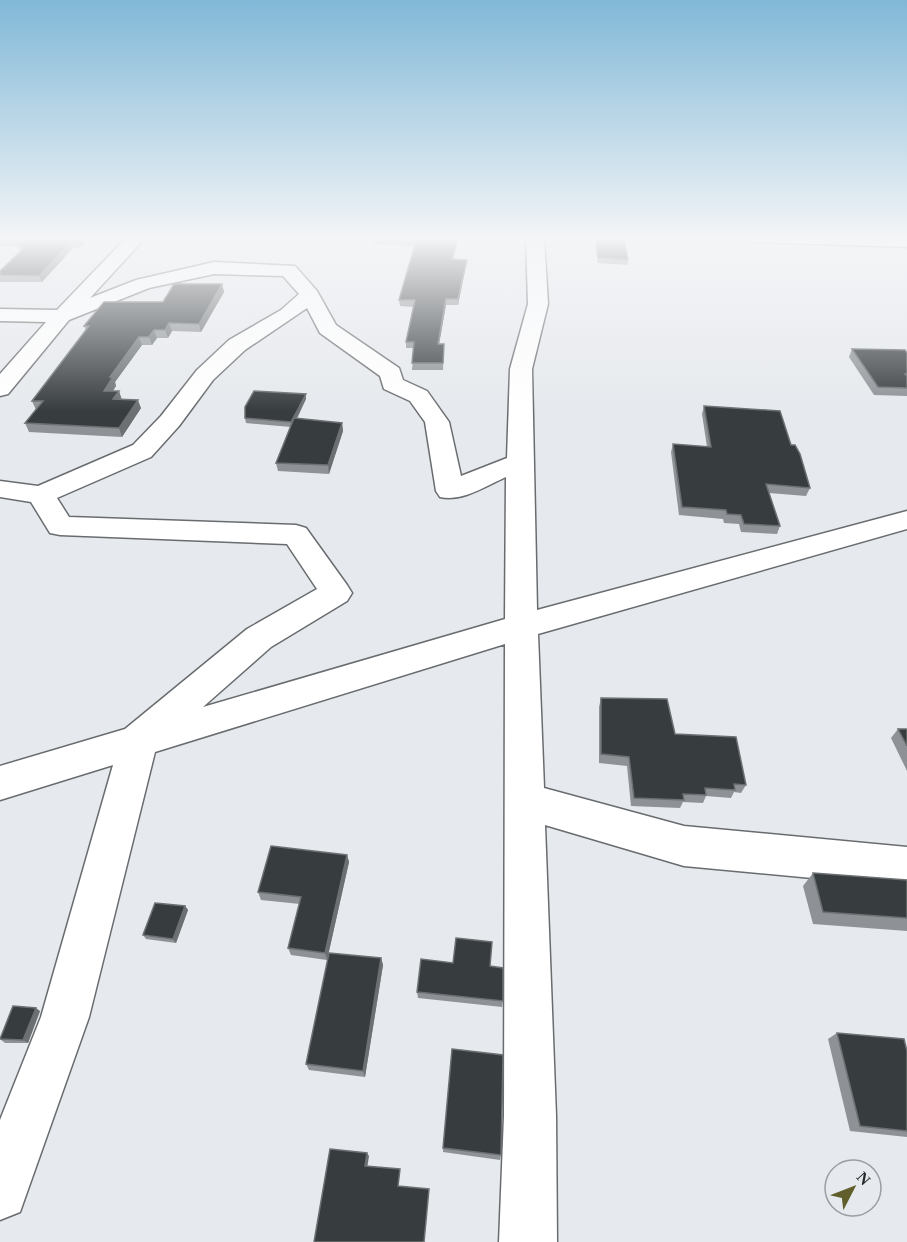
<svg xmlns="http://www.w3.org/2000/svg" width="907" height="1242" font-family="Georgia,serif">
  <rect width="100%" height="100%" fill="#e6e9ed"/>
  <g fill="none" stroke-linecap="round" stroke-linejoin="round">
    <defs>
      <path id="minor" d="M127 237H146L90 298 136 280 214 262 295 266 317 291 336 325 399 368 403 380 427 391 449 422 461 476 507 458 510 369 528 304 526 237H544L548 304 532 369 537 610 907 511V529L538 634 544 788 684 826 907 847V887L684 866 545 825 556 1116 557 1242H499L504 1116 505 644 155 752 89 1017 20 1212 0 1220V1120L41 1017 113 765 0 800V766L125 729 247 629 317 589 287 544 60 535 50 533 31 502 0 497V481L38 486 133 445 161 416 197 370 229 340 281 310 299 294 283 276 214 274 149 288 69 320 8 394 0 396V374L46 322 0 321V309L57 310ZM307 308 320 333 380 376 384 389 410 401 425 422 436 491 440 497C462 502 486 486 506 477L505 619 203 707 271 647 347 601 352 593 347 585 306 528 296 525 69 517 57 498 151 457 179 426 213 380 245 350Z
        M745 237H907V247L754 242Z"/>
    </defs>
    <!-- minor casing -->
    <use href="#minor" stroke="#696c6f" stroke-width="3"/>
    <!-- minor -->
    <use href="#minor" fill="#fff" fill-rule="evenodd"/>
  </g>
  <!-- wall -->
  <path fill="#8e9296" d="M0 237H91L79 248H73L42 282H0V271L20 251 19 247 0 246Z
    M371 237H459L453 259 466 265 458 305H446L439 344H444L443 370H412L414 348H406V342L413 307 400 306 399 300 415 246 371 244Z
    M594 237H624L628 260V265L598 263Z
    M222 284 224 292 201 332 172 331 168 338H157L152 345H142L115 382 116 386 113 391H119L121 399 141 408 122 437 29 432 25 423 36 410 32 401 86 331 84 326Z
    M852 349 907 353V396L874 395 849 357Z
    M306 399 297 419 342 423 343 431 329 474 278 471 276 463 291 427 246 423 245 418Z
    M704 406 791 445 810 488 806 496 769 493 780 526 777 534 741 532 739 524 724 523 723 519 679 515 671 452 673 444 707 447 702 414Z
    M601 698 675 734 746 785 741 793 734 792 731 798 706 796 703 803 683 802 680 808 631 806 627 766 599 763V707Z
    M898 729H907V771L891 738Z
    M347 855 349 862 327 960 291 955 288 948 300 904 261 900 258 892Z
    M813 873 907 880V931L813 924 803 886Z
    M185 906 188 910 176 943 146 939 143 935Z
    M381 958 383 965 365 1077 309 1070 306 1064Z
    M417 992 503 1001 502 1007 418 998Z
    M40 1011 28 1043H5L0 1039Z
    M837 1033 907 1051V1137L850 1131 828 1039Z
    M443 1148 501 1155 500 1160 443 1152Z"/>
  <!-- shaded-wall -->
  <path fill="#6c7072" d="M82 237H91L79 248 77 242Z
    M458 237H459L452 265V259Z
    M71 242 73 248 42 282 39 276Z
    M467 260 458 305V299Z
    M222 284 224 292 201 332 199 324Z
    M446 299V305L438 350V344Z
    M169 323 172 331 168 338 165 330Z
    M154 330 157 338 152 345 149 337Z
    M139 337 142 345 115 382 116 386 107 399 104 391 110 377Z
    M119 391 122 400 113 399Z
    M306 394V399L292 427 291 422Z
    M138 400 141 408 122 437 119 428Z
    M342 423 343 431 329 474 328 465Z
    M347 855 349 862 327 960 325 953Z
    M185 906 188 910 176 943 173 939Z
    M381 958 383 965 365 1077 363 1071Z
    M36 1008 40 1011 28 1043 23 1040Z
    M367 1153 369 1156 367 1169 365 1166Z"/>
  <!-- building -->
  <path fill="#373c3e" stroke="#6c7072" stroke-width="1.5" d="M0 237H82L77 242H71L39 276 0 275V271L26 246H18L25 240H0Z
    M371 237H458L452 259 467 260 458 299H446L438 344H444L443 363H412L414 342H406L415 300H399L416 241 370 238Z
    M595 237H624L628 260 598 258Z
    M174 284H222L199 324 169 323 165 330H154L149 337H139L110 377H113L104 391H119L113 399 138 400 119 428 25 423 43 401H32L89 326H84L104 302H163Z
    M852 349 905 350 907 353V374H905L907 376V388L878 387Z
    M254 391 306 394 291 422 245 418V407Z
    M704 406 780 411 791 445H795L800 454 810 488 766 484 780 526 744 524 741 515 727 514 726 510 682 507 673 444 711 447Z
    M294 418 342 423 328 465 276 463Z
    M601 698 667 699 675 734 736 737 746 785 734 784 735 790 705 788 706 795 683 794 684 800 634 798 629 757 601 754Z
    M898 729H907V746Z
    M271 846 347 855 325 953 288 948 301 897 258 892Z
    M813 873 907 880V918L823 912Z
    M155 903 185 906 173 939 143 935Z
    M456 938 492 942 490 966 503 968V1001L417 992 421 959 453 963Z
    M329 953 381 958 363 1071 306 1064Z
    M13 1006 36 1008 23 1040 0 1039Z
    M837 1033 904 1039 907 1051V1131L860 1126Z
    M452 1049 503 1055 501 1155 443 1148Z
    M330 1149 367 1153 365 1166 400 1169 398 1186 429 1189 424 1242H314Z"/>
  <!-- sky -->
  <linearGradient id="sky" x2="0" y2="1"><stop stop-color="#81b8d7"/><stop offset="0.58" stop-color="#f4f5f7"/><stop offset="1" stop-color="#f4f5f7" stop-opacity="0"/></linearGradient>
  <rect width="907" height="411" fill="url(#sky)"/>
  <!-- north arrow -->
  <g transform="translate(853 1188) rotate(48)"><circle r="28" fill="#e6e9ed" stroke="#9b9da0" stroke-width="1.5"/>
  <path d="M0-4.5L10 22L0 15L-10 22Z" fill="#605e2a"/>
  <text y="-9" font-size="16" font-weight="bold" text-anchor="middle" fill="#2a2b2d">N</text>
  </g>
</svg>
